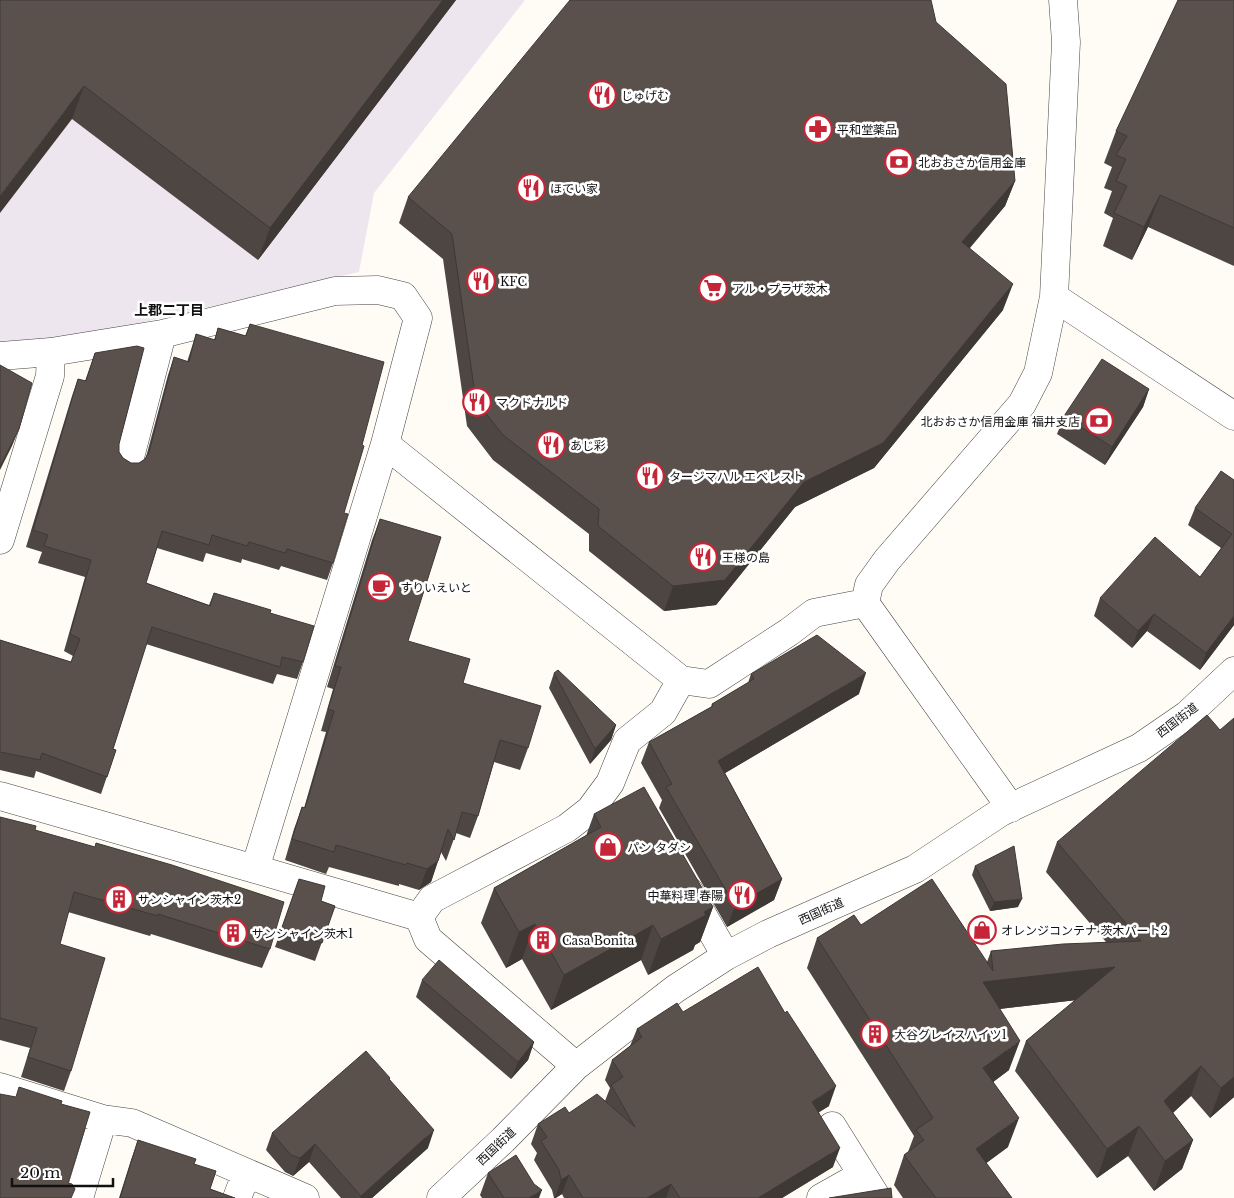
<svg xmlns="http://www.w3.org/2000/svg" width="1234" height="1198" font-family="'Libre Baskerville','Noto Sans JP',serif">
  <rect width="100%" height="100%" fill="#fffcf5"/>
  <!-- industrial -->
  <path fill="#ede6ef" d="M0 0H525L374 193 359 272 83 336 0 347Z"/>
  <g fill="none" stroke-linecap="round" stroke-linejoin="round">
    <defs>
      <path id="street" d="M1054 297 1234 416
        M0 356 51 352 162 334 335 291 378 290 403 296 418 318 385 444
        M128 465 162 334
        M0 540 50 376 51 352
        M0 796 255 869 419 917
        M1011 808 865 603 869 585 887 560 1022 404 1038 373 1054 297 1066 42 1063 0
        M255 869 385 444 681 680 709 684 789 632 814 613 865 603
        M689 891 726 956
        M576 1066 428 939 419 917 432 899 567 828 590 810 610 783 627 741 663 712 681 680
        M0 1087 103 1119 132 1123 305 1198
        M832 1126 877 1198
        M79 1198 103 1119
        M237 1198 246 1174
        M441 1198 503 1140 576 1066 675 989 726 956 768 934 915 869 1001 812 1139 748 1187 715 1234 671
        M821 1198 862 1175"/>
    </defs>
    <!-- street casing -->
    <use href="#street" stroke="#444" stroke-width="29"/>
    <!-- street -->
    <use href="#street" stroke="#fff" stroke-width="28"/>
  </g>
  <!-- wall -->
  <path fill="#4d4642" d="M0 0H456L258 260 72 119Z
    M1234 0V266L1148 227 1132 260 1103 246 1113 218 1104 213 1112 191 1104 188 1112 167 1104 163 1116 131Z
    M936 22 1015 181 1005 206 970 248 1003 310 874 468 795 507 716 605 664 611 589 551V534L493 460 467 426 443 259 399 223 408 197Z
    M250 324 344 513 333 563 327 580 281 566 279 570 242 559 241 563 206 553 203 562 157 548 146 583 209 605 214 593 270 613 303 662 297 679 277 674 273 684 146 644 113 749 116 750 101 794 36 771 34 778 0 770V640L71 662 73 656 64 651 85 577 38 563 42 552 26 547 72 396 78 379 85 381 95 353 119 444V452L123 458 131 463H139L145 459 146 457 168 375 174 357 187 362 196 334 214 340 218 328 245 336Z
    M1149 389 1143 407 1105 465 1057 434 1064 416Z
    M1234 480V625L1200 670 1147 631 1132 648 1094 616 1100 598 1200 577 1221 548 1188 525 1195 508Z
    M380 519 408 641 463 683 528 748 520 770 494 762 478 816 470 838 456 833 446 861 441 852 431 882 419 890 399 884V886L329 867 326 874 285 860 294 829 302 807 304 808 326 732 321 731 333 689 327 687 372 540Z
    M554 673 616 725 611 740 590 764 549 688Z
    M751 674 859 694 725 773 782 879 774 900 727 927 659 808 662 800 641 763 649 742 711 707 712 704 748 683Z
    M1220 730 1234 1097 1210 1118 1191 1096 1173 1113 1193 1140 1182 1169 1154 1191 1128 1156 1097 1178 1015 1071 1026 1041 1076 1000 1000 1009 1009 1070 993 1082 1008 1147 986 1163 1012 1198H903L894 1185 904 1155 908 1152 914 1136 807 968 817 938 861 925 987 962 991 951 1106 942 1046 872 1057 842Z
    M594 814 713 907 700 942 695 945 693 950 648 975 641 960 551 1010 522 959 506 968 481 923 494 888 586 836Z
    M0 817 35 830 270 949 262 968 151 934 150 936 68 912 60 944 71 1071 64 1091 21 1077 30 1048 0 1040Z
    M975 866 1018 907 990 911 972 875Z
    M299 879 321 901 335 906 315 961 275 947Z
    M422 980 534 1042 528 1060 511 1079 416 997Z
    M683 1012 829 1106 819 1112 833 1167 782 1198H564L562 1194 556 1198H554L552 1190 534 1160 537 1153 531 1144 538 1124 605 1101 610 1088 605 1080 612 1060 630 1046 637 1029Z
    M390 1078 389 1080 428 1148 372 1198H341L309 1162 293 1176 285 1172 266 1150 272 1133Z
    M138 1140 194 1164 210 1189 235 1198H119L131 1160Z
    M488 1173 539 1198H482L480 1195Z"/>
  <!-- shaded-wall -->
  <path fill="#3f3936" d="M443 0H456L258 260 270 228Z
    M84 86 72 119 0 213V196Z
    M1015 181 1005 206 953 267 962 242Z
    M1160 195 1148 227 1132 260 1144 227Z
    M1013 284 1003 310 874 468 795 507 716 605 664 611 673 586Z
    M1149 389 1143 407 1105 465 1112 447Z
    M19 429 12 446 0 470V466Z
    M1154 614 1147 631 1132 648 1138 631Z
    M1234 616V625L1200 670 1206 653Z
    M866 673 859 694 710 782 718 761Z
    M616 725 611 740 590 764 595 749Z
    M438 861 431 882 419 890 427 869Z
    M782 879 774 900 727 927 735 906Z
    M1022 899 1018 907 990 911 994 902Z
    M713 907 700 942 695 945 693 950 648 975 661 939Z
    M535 924 522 959 506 968 519 932Z
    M653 925 641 960 551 1010 564 975Z
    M1115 967 1104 997 972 1012 983 982Z
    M1020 1041 1009 1070 972 1098 983 1068Z
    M534 1042 528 1060 511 1079 518 1062Z
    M1201 1066 1191 1096 1153 1131 1164 1101Z
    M1234 1077V1097L1210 1118 1221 1088Z
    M836 1086 829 1106 805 1121 812 1102Z
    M1019 1118 1008 1147 965 1179 976 1149Z
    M1139 1126 1128 1156 1097 1178 1107 1149Z
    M434 1130 428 1148 372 1198H360L361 1196Z
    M1193 1140 1182 1169 1154 1191 1165 1161Z
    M315 1144 309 1162 293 1176 300 1158Z
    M840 1148 833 1167 782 1198H758Z
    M569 1175 562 1194 555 1198 561 1180Z
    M671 1184 666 1198H647Z
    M542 1190 539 1198H529Z"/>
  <!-- building -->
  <path fill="#5a514d" stroke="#3f3936" d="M0 0H443L270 228 84 86 0 196Z
    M570 0H931L936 22 1006 84 1015 181 962 242 1013 284 883 443 804 482 725 580 673 586 598 526 599 509 503 435 476 401 452 234 408 197Z
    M1178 0H1234V228L1160 195 1144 227 1114 213 1127 186 1116 181 1126 159 1116 155 1127 136 1116 131Z
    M250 324 384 362 362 445 364 446 344 513 348 514 333 563 287 549 285 553 249 542 247 546 212 535 209 545 162 531 146 583 210 606 214 593 271 610 270 613 314 626 303 662 282 657 280 667 152 627 113 749 116 750 107 777 42 753 40 760 0 752V640L71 662 80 639 70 634 91 560 44 546 48 535 33 530 78 379 86 381 95 353 137 346 144 348 119 444V452L123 458 131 463H139L145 459 149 452 174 357 189 362 196 334 215 340 218 328 246 336Z
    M1102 359 1149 389 1112 447 1064 416Z
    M0 365 32 383 19 429 0 466Z
    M1221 471 1234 480V616L1206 653 1154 614 1138 631 1100 598 1155 537 1200 577 1232 534 1195 508Z
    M380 519 441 537 408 641 470 659 463 683 541 706 528 748 500 740 478 816 462 812 454 840 448 829 438 861 427 869 407 863 406 865 336 845 334 852 292 839 302 807 305 808 334 711 328 709 341 667 335 666Z
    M817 635 866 673 718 761 782 879 735 906 666 787 672 784 649 742 713 706 712 704 754 679 751 674Z
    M558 670 616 725 595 749 554 673Z
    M1207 715 1220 730 1234 718V1077L1221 1088 1201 1066 1164 1101 1193 1140 1165 1161 1139 1126 1107 1149 1026 1041 1115 967 983 982 1020 1041 983 1068 1019 1118 976 1149 1012 1198H936L904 1155 924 1140 916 1130 933 1118 817 938 854 915 861 925 932 879 993 971 991 951 1063 944 1141 941 1057 842Z
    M644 787 713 907 704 912 706 915 661 939 653 925 564 975 535 924 519 932 494 888 601 827 594 814Z
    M0 817 36 826 35 830 95 847 96 843 172 865 284 902 270 949 158 914V916L74 892 60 944 105 958 71 1071 28 1057 37 1028 0 1018Z
    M1014 846 1022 899 994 902 975 866Z
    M299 879 325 886 321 901 335 906 322 943 281 930Z
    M439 960 534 1042 518 1062 422 980Z
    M758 967 785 1013 787 1011 836 1086 812 1102 840 1148 758 1198H680L671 1184 647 1198H583L569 1175 561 1180 559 1170 541 1141 547 1137 538 1124 565 1107 569 1113 597 1094 635 1127 611 1085 623 1077 612 1060 642 1037 637 1029 677 1003 683 1012Z
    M366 1051 390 1078 389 1079 434 1130 361 1196 315 1144 300 1158 291 1155 272 1133Z
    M19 1087 62 1101 61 1104 90 1112 68 1183 72 1184 75 1189 71 1198H0V1094L16 1097Z
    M138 1140 196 1159 194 1164 216 1171 210 1189 235 1198H120Z
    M516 1155 534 1184 542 1190 529 1198H504L488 1173Z
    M891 1188 892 1198H829Z"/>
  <!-- icons -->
  <defs>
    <symbol id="restaurant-ring" viewBox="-11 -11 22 22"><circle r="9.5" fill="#fff" stroke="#c52536" stroke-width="1.5"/><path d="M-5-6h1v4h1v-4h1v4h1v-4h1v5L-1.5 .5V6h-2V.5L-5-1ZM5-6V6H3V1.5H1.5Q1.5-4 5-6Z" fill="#c52536"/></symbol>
    <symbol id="pharmacy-ring" viewBox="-11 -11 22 22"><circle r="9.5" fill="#fff" stroke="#c52536" stroke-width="1.5"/><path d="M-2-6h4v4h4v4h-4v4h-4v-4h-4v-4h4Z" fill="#c52536"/></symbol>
    <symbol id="bank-ring" viewBox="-11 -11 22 22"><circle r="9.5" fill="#fff" stroke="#c52536" stroke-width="1.5"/><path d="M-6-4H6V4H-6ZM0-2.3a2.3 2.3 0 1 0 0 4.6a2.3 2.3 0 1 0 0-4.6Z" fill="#c52536"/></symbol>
    <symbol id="supermarket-ring" viewBox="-11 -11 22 22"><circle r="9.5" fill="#fff" stroke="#c52536" stroke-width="1.5"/><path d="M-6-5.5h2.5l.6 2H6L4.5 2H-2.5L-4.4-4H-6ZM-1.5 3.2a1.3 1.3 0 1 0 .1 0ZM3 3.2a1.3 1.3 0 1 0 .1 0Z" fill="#c52536"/></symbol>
    <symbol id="cafe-ring" viewBox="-11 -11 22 22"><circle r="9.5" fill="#fff" stroke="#c52536" stroke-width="1.5"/><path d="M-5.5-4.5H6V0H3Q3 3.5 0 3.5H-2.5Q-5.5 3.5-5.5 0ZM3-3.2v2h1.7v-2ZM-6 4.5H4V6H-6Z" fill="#c52536"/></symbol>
    <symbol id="shop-ring" viewBox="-11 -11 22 22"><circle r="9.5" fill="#fff" stroke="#c52536" stroke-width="1.5"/><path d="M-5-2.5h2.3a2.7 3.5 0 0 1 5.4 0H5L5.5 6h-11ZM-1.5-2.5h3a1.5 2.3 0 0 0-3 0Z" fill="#c52536"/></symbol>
    <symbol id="building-ring" viewBox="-11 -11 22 22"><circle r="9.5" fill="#fff" stroke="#c52536" stroke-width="1.5"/><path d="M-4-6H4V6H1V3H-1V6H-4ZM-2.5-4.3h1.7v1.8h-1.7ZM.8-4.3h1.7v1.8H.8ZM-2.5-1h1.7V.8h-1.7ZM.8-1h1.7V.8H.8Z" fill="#c52536"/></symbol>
  </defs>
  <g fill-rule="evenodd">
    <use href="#restaurant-ring" x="586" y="79" width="32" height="32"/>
    <use href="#pharmacy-ring" x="802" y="113" width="32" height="32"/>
    <use href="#bank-ring" x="883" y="146" width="32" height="32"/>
    <use href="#restaurant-ring" x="515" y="172" width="32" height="32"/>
    <use href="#restaurant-ring" x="465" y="265" width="32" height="32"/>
    <use href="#supermarket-ring" x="697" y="272" width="32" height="32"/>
    <use href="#restaurant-ring" x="461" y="386" width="32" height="32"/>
    <use href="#bank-ring" x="1083" y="405" width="32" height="32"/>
    <use href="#restaurant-ring" x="535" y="429" width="32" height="32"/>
    <use href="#restaurant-ring" x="634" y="460" width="32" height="32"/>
    <use href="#restaurant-ring" x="687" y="541" width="32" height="32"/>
    <use href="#cafe-ring" x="365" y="571" width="32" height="32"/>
    <use href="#shop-ring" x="592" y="831" width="32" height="32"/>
    <use href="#restaurant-ring" x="726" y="879" width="32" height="32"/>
    <use href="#building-ring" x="103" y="883" width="32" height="32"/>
    <use href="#shop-ring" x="966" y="914" width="32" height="32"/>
    <use href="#building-ring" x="217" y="917" width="32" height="32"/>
    <use href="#building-ring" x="527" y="924" width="32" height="32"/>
    <use href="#building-ring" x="859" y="1018" width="32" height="32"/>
  </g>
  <g text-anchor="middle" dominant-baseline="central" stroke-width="5" stroke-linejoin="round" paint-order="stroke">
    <!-- poi labels -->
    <g font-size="12" fill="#111" stroke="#fff" text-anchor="start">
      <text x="621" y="95">じゅげむ</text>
      <text x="837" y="129">平和堂薬品</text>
      <text x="918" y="162">北おおさか信用金庫</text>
      <text x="550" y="188">ほてい家</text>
      <text x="500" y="281">KFC</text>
      <text x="732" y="288">アル・プラザ茨木</text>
      <text x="496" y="402">マクドナルド</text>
      <text x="1080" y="421" text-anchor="end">北おおさか信用金庫 福井支店</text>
      <text x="570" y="445">あじ彩</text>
      <text x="669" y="476">タージマハル エベレスト</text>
      <text x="722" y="557">王様の島</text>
      <text x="400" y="587">すりいえいと</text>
      <text x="627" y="847">パン タダシ</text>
      <text x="723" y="895" text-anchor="end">中華料理 春陽</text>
      <text x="138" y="899">サンシャイン茨木2</text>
      <text x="1001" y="930">オレンジコンテナ 茨木パート2</text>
      <text x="252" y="933">サンシャイン茨木1</text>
      <text x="562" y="940">Casa Bonita</text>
      <text x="894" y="1034">大谷グレイスハイツ1</text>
    </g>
    <!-- street labels -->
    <g font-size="12" fill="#111" stroke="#fff">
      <text transform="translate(1177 720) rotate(-37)">西国街道</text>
      <text transform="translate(821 911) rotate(-24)">西国街道</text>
      <text transform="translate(496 1146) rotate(-44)">西国街道</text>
    </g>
    <!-- neighbourhood labels -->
    <g font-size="14" font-weight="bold" fill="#111" stroke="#fff">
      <text x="169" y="310">上郡二丁目</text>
    </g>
  </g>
  <!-- scale -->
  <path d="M12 1178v8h101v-8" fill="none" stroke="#111111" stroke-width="2.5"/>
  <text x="20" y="1178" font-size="15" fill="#111111" stroke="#ffffff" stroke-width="4" paint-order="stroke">20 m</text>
</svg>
